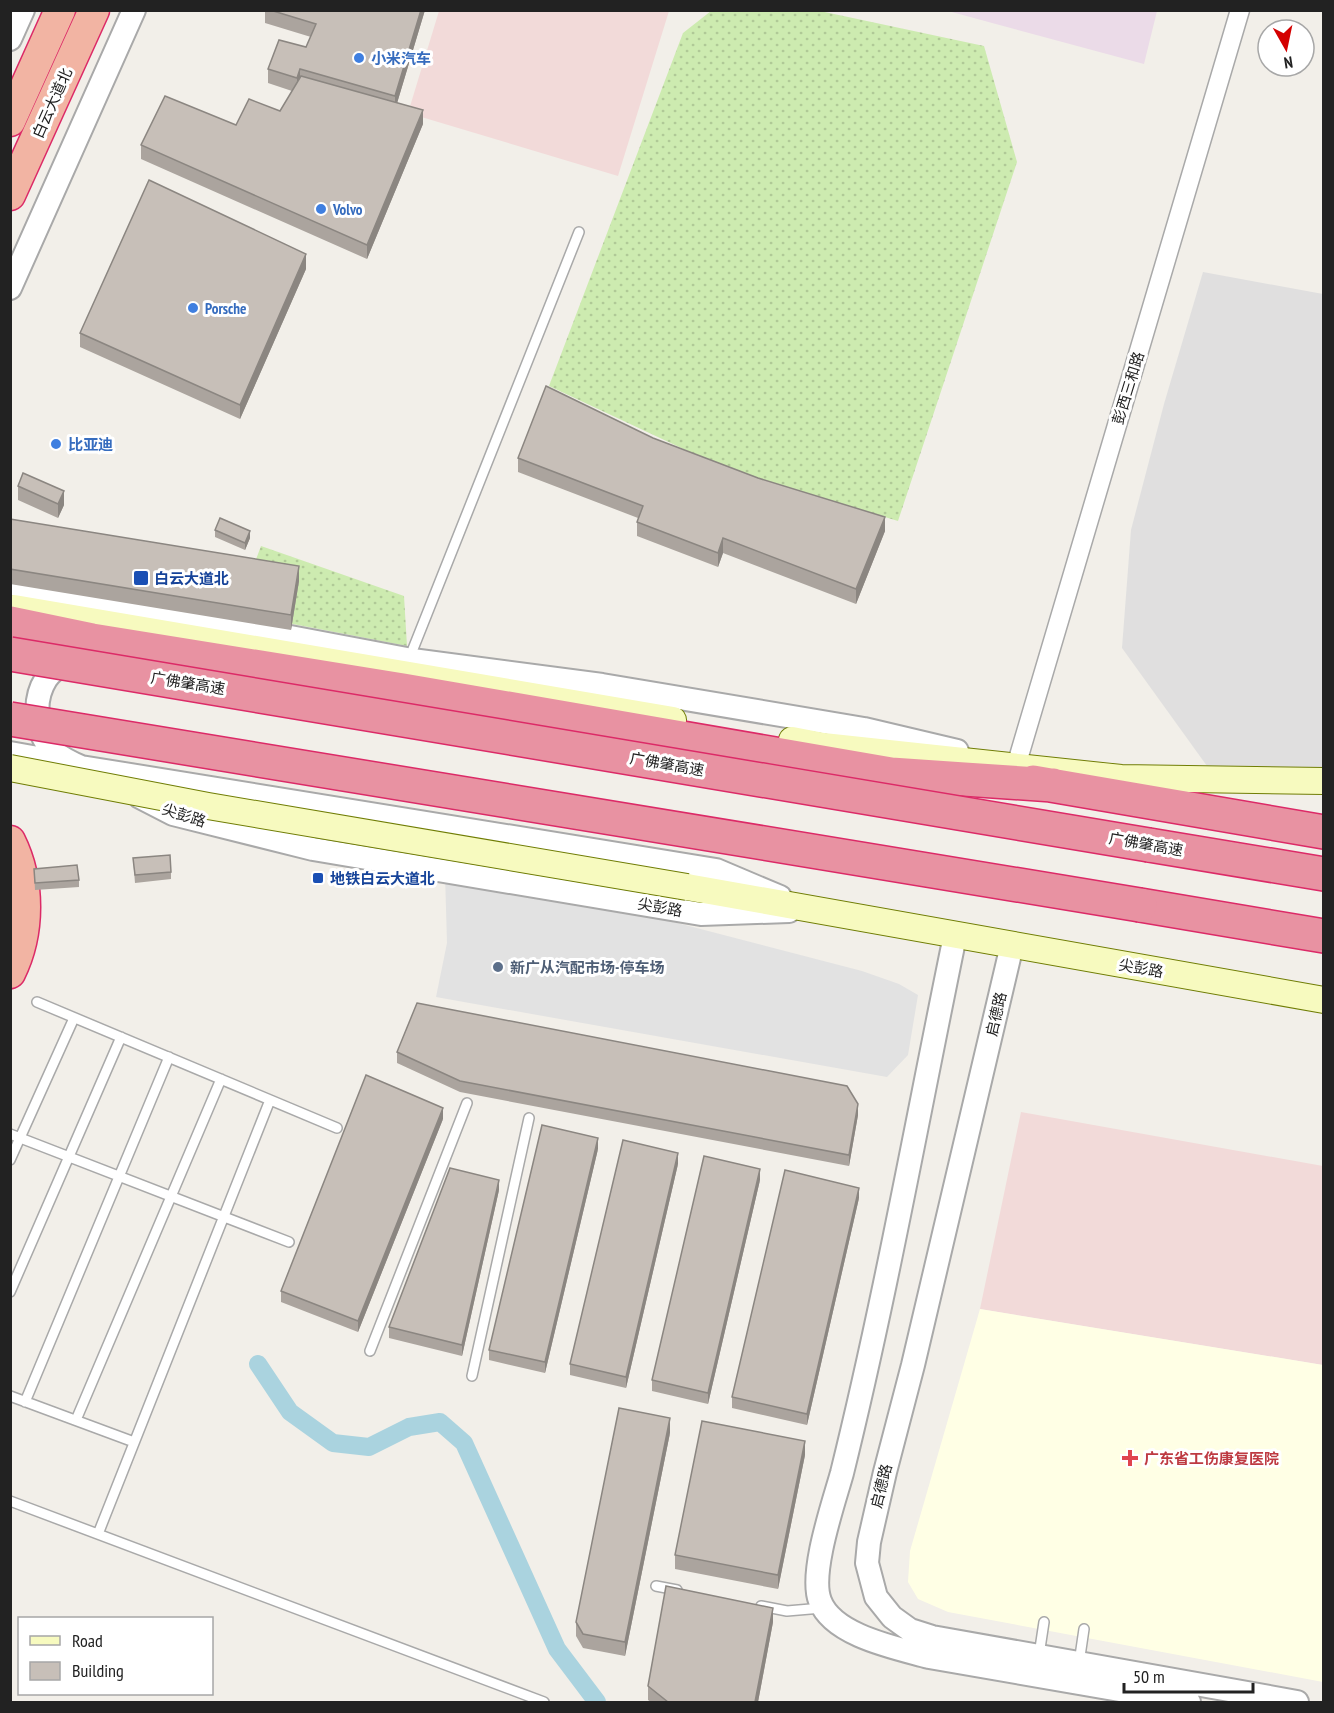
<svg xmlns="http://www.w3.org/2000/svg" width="1334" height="1713" font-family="'PT Sans Narrow','Noto Sans SC',sans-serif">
  <defs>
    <pattern id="grass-dots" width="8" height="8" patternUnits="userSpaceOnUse" patternTransform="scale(1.5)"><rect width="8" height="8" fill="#cdebb0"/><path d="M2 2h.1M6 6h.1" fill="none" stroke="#b0c997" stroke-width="1.8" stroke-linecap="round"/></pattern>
  </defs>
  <rect width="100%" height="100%" fill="#f2efe9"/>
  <!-- residential -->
  <path fill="#e0dfdf" d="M1203 272 1323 294V769L1207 766 1122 648 1131 530 1164 404Z"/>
  <!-- commercial -->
  <path fill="#f2dad9" d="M439 11H669L618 176 408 113Z
    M1021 1112 1323 1166V1365L980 1309Z"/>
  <!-- industrial -->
  <path fill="#ebdbe8" d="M948 11H1157L1144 64Z"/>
  <!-- education -->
  <path fill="#ffffe5" d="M980 1309 1323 1365V1682L948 1612 918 1599 908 1582 910 1551Z"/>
  <!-- grass -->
  <path fill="url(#grass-dots)" d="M711 11H820L984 46 1017 162 898 521 724 468 549 386 683 33Z
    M261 546 404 596 407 646 236 613Z"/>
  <!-- parking -->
  <path fill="#e2e2e2" d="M445 874 566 894 862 971 899 984 918 995 908 1055 887 1077 436 997 447 943Z"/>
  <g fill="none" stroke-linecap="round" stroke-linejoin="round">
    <!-- canal -->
    <path stroke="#aad3df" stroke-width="18" d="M258 1364 290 1412 333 1443 369 1447 409 1427 440 1422 464 1443 557 1649 597 1702"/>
    <defs>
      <path id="service" d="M412 660 413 649 579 232
        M37 1002 337 1128
        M10 1134 289 1242
        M10 1160 74 1018
        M10 1292 121 1037
        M370 1351 467 1103
        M472 1376 529 1118
        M10 1396 134 1442
        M25 1402 169 1057
        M76 1420 221 1079
        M10 1501 544 1702
        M98 1534 270 1100
        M656 1586 677 1590
        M761 1606 787 1611 822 1608
        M1039 1655 1044 1622
        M1079 1663 1084 1629"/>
      <path id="minor" d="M1016 766 1240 10"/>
      <path id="tertiary" d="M10 39 23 10
        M10 288 134 10
        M10 584 412 660 602 685 864 729 957 751
        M71 657C63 663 51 671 46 679 32 701 35 736 56 753 63 759 72 763 81 767L716 870 780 897
        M10 753 66 763
        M140 797 173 814 313 849 701 914 789 911
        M955 936C918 1115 886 1295 842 1473 834 1502 809 1573 820 1601 833 1636 897 1648 929 1657L1189 1702
        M1012 945 913 1365 885 1472 869 1542 867 1563 876 1597 892 1617 910 1630 932 1637 1297 1702"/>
      <path id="secondary" d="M14 608 673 720
        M792 740 823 746 1121 778 1324 781
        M687 887 1324 1000"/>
      <path id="trunk" d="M10 121 60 10
        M10 195 94 10
        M10 841C30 881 30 933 10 973"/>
      <path id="motorway" d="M10 623 92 640 403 690 891 774 1053 785
        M1033 782 1324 832
        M1149 845 1324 874
        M1140 905 1324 936"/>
    </defs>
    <!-- service casing -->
    <use href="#service" stroke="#a9a9a9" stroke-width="12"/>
    <!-- minor casing -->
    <use href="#minor" stroke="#a9a9a9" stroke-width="21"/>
    <!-- tertiary casing -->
    <use href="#tertiary" stroke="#a9a9a9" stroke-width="26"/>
    <!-- secondary casing -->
    <use href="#secondary" stroke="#707d05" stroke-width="28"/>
    <!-- trunk casing -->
    <use href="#trunk" stroke="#dc2a67" stroke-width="33"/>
    <!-- motorway casing -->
    <use href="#motorway" stroke="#dc2a67" stroke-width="36"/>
    <!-- service -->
    <use href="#service" stroke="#fff" stroke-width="9"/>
    <!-- minor -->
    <use href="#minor" stroke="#fff" stroke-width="18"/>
    <!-- tertiary -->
    <use href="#tertiary" stroke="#fff" stroke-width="22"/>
    <!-- secondary -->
    <use href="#secondary" stroke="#f7fabf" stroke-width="26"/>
    <!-- trunk -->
    <use href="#trunk" stroke="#f2b4a3" stroke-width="30"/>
    <!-- motorway -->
    <use href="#motorway" stroke="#e892a2" stroke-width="33"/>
    <defs>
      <path id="secondary-bridge" d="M10 768 208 806 687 887"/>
      <path id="motorway-bridge" d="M10 654 1149 845
        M10 719 1140 905"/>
    </defs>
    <!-- secondary-bridge casing -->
    <use href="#secondary-bridge" stroke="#707d05" stroke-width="28" stroke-linecap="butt"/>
    <!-- motorway-bridge casing -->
    <use href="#motorway-bridge" stroke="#dc2a67" stroke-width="36" stroke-linecap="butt"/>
    <!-- secondary-bridge -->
    <use href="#secondary-bridge" stroke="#f7fabf" stroke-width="26"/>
    <!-- motorway-bridge -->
    <use href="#motorway-bridge" stroke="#e892a2" stroke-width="33"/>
  </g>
  <!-- wall -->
  <path fill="#aba49e" d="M265 10H425L397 103 423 124 367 259 141 159V145L236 125 280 111 292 91 268 83V69L306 47 311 37 265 23Z
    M306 269 240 419 80 347V333Z
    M653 438 885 531 856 604 723 553 718 567 637 536V522L638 518 518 472V458Z
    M18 486 64 505 58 518 18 500Z
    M10 519 299 581 291 630 10 584Z
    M215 530 250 538 245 550 215 537Z
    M133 858 171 872V879L135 883Z
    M34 869 79 880V887L35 890Z
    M397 1052 858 1115 849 1166 460 1092 397 1063Z
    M443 1119 358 1332 281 1302V1291Z
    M598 1149 545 1373 489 1360V1350Z
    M678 1164 626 1388 570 1375V1364Z
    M760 1180 708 1404 652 1391V1380Z
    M499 1190 462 1356 389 1338V1327Z
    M859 1198 807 1425 732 1408V1397Z
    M670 1433 625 1656 583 1648 576 1636V1622Z
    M805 1455 778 1589 675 1569V1555Z
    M773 1622 758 1702H651L648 1700V1686Z"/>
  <!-- shaded-wall -->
  <path fill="#8b8681" d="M421 10H425L395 110V96Z
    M300 69V84L297 92V78Z
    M423 110V124L367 259V245Z
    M306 254V269L240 419V405Z
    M64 491V505L58 518V504Z
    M885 517V531L856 604V589Z
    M250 531V538L245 550V543Z
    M723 538V553L718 567V553Z
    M299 566V581L291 630V615Z
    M858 1104V1115L849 1166V1155Z
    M443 1108V1119L358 1332V1321Z
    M598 1138V1149L545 1373V1362Z
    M678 1153V1164L626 1388V1377Z
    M760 1169V1180L708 1404V1393Z
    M499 1180V1190L462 1356V1345Z
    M859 1188V1198L807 1425V1414Z
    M670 1418V1433L625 1656V1642Z
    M805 1441V1455L778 1589V1575Z
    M773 1608V1622L758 1702H755Z"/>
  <!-- building -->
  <path fill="#c7bfb8" stroke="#8b8681" stroke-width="1.5" d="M270 10H421L395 96 300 69 297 78 268 69 279 40 306 47 316 24Z
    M301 76 423 110 367 245 141 145 165 96 236 125 249 99 280 111Z
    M149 180 306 254 240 405 80 333Z
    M546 386 653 438 758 478 885 517 856 589 723 538 718 553 637 522 643 506 518 458Z
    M23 473 64 491 58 504 18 486Z
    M220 518 250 531 245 543 215 530Z
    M10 519 299 566 291 615 10 569Z
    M170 855 171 872 135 875 133 858Z
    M77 865 79 880 35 883 34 869Z
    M417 1003 847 1086 858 1104 849 1155 460 1081 397 1052Z
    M366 1075 443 1108 358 1321 281 1291Z
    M542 1125 598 1138 545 1362 489 1350Z
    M623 1140 678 1153 626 1377 570 1364Z
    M704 1156 760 1169 708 1393 652 1380Z
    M450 1168 499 1180 462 1345 389 1327Z
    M785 1170 859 1188 807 1414 732 1397Z
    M619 1408 670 1418 625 1642 583 1634 576 1622Z
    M702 1421 805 1441 778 1575 675 1555Z
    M666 1586 773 1608 755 1702H668L648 1686Z"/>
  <!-- markers -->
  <g fill="#3f7fe0" stroke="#fff" stroke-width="2">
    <circle cx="359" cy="58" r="6"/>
    <circle cx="321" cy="209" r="6"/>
    <circle cx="193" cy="308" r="6"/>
    <circle cx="56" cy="444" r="6"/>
  </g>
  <g fill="#1a4fb4" stroke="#fff" stroke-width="2">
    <rect x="133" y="570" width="16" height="16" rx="3"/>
    <rect x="312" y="872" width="12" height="12" rx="3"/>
  </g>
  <circle fill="#5c6f8a" stroke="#fff" stroke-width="2" cx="498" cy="967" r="6"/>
  <path fill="#e0444e" stroke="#fff" stroke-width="2" d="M1127 1449h6v6h6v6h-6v6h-6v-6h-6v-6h6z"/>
  <g text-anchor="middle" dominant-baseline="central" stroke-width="6" stroke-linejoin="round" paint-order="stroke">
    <!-- shop labels -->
    <g font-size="15" font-weight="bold" fill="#366cbe" stroke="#fff" text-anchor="start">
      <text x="371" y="58">小米汽车</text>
      <text x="333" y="209">Volvo</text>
      <text x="205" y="308">Porsche</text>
      <text x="68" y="444">比亚迪</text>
    </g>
    <!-- street labels -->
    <g font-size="15" fill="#222" stroke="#fff">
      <text transform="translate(52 103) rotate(-66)">白云大道北</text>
      <text transform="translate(1128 388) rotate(-73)">彭西三和路</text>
      <text transform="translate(188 683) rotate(9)">广佛肇高速</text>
      <text transform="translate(667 764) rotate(10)">广佛肇高速</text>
      <text transform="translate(184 815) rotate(18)">尖彭路</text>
      <text transform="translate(1146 844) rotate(10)">广佛肇高速</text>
      <text transform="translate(660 907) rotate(10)">尖彭路</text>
      <text transform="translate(1141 968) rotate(10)">尖彭路</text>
      <text transform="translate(996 1014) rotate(-77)">启德路</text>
      <text transform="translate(881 1486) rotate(-76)">启德路</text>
    </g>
    <!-- transit labels -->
    <g font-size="15" font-weight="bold" fill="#164399" stroke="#fff" text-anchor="start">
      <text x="154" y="578">白云大道北</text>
      <text x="330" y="878">地铁白云大道北</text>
    </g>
    <!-- service labels -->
    <g font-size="15" font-weight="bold" fill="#4e5e75" stroke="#fff" text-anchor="start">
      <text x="510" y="967">新广从汽配市场-停车场</text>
    </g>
    <!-- health labels -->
    <g font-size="15" font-weight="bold" fill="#be3a42" stroke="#fff" text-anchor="start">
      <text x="1144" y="1458">广东省工伤康复医院</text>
    </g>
  </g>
  <!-- border -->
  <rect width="1334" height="1713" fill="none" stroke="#222222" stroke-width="24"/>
  <!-- legend -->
  <rect x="18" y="1617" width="195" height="78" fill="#ffffff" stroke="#a7a7a7" stroke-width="1.5"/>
  <rect x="30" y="1636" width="30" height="9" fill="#f7fabf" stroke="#a7a7a7" stroke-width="1.5"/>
  <text x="72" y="1647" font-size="18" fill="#222222">Road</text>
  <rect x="30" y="1662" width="30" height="18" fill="#c7bfb8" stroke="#a7a7a7" stroke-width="1.5"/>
  <text x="72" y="1677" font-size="18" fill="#222222">Building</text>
  <!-- north arrow -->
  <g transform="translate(1286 48) rotate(171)"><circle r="28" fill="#ffffff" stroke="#a7a7a7" stroke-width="1.5"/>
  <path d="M0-4.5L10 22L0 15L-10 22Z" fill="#d40000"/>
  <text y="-9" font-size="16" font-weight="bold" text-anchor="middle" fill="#222222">N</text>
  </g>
  <!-- scale -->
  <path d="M1124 1683v9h129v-9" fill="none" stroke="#222222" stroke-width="3"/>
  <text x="1133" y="1683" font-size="18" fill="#222222" stroke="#ffffff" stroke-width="4.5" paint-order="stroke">50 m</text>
</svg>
